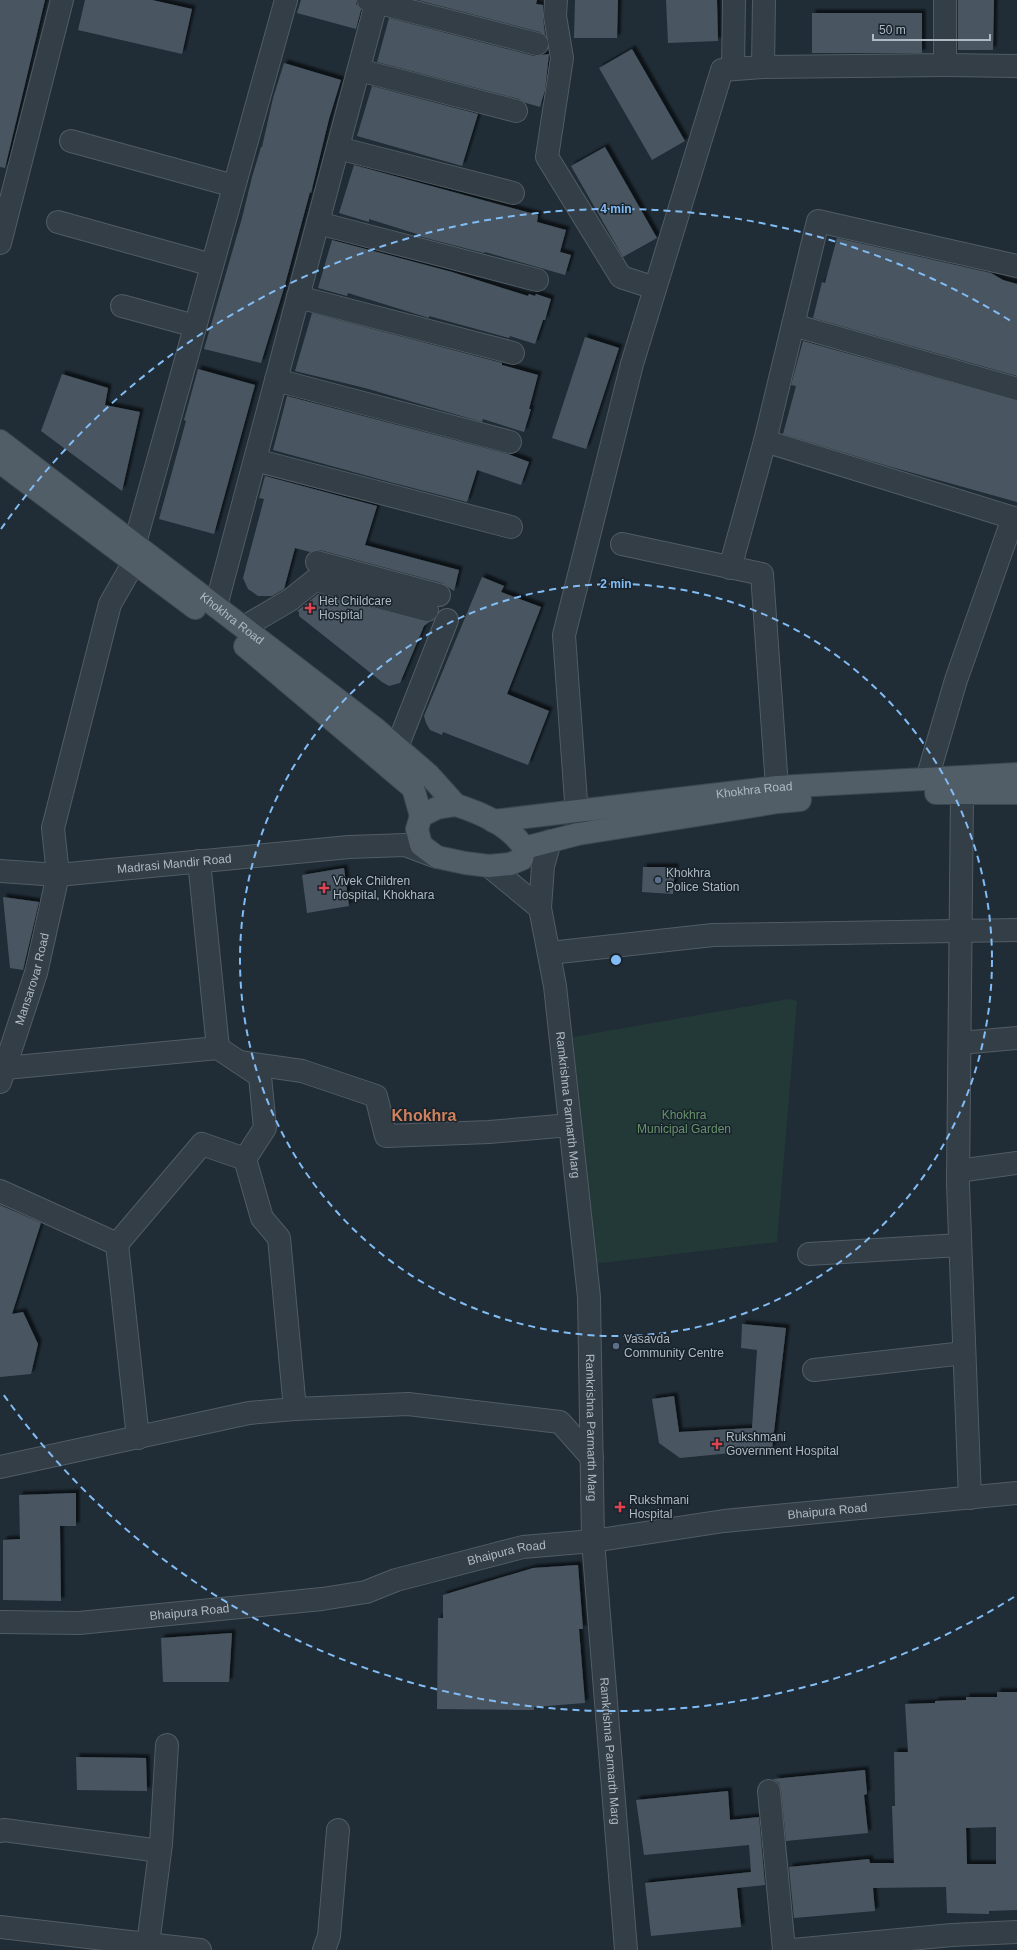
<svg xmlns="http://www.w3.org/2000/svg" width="1017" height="1950" font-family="Arial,sans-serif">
  <defs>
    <filter id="shadow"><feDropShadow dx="3.5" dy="-3.5" stdDeviation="1" flood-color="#0009"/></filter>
  </defs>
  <rect width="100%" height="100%" fill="#202c36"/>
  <!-- green -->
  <path fill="#233938" d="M789 999 797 1001 777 1242 593 1264 573 1037Z"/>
  <!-- building -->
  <path fill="#485762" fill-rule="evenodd" filter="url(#shadow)" d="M0 0H45L5 168 0 167Z
    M85 0H152L192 9 182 54 78 30Z
    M301 0H356V4L361 10 356 29 297 13Z
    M418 0H537L536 4 543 5V18L545 35 540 32Z
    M575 0H618L617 38H574Z
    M666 0H717L718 41 668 43Z
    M958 0H994L993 50H958Z
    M812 13H922V53H812Z
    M389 18 534 56 549 54 545 90 540 107 526 103 519 99 377 62Z
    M632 49 685 141 652 160 599 68Z
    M284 63 341 80 329 119 311 193 310 192 284 288 261 363 204 349 242 218 252 177 261 147H262L273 98Z
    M372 86 478 114 462 166 357 136Z
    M605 147 657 238 623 257 571 166Z
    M354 165 538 215 537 222 566 230 560 252 571 255 565 275 485 252 484 253 418 236 417 234 369 219V222L339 213Z
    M837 238 991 273 1003 280 1017 284V376L813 318 822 282 825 283Z
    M332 240 452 272 528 296 529 294 535 296 536 294 551 299 545 320H543L535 344 510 336 509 338 429 316V318L348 293 347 296 318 288Z
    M312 313 502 363V365L538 375 529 409H531L524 432 483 419 482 422 365 388 295 371Z
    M585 337 619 348 586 449 552 438Z
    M803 341 1017 401V502L888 466 783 434 796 386 791 385Z
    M198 369 255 385 214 534 159 519 186 421 184 420Z
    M62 374 108 388 105 405 140 412 122 491 41 431Z
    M287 396 508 454 529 462 521 485 477 470 467 502 390 482 273 450Z
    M265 476 377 506 365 545 459 570 454 591 442 583 320 550 310 552 295 548 284 589 272 596H258L248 589 243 578 264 499 259 498Z
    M482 577 504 586 501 592 541 607 507 694 549 711 528 765 443 732 442 735 430 730 426 723 424 716Z
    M318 594 429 622 424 626 400 683 389 686 382 682 299 616V612L297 611Z
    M643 867H675L673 894 642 892Z
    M344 868 349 906 307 913 302 875Z
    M3 897 39 902 23 970 10 968Z
    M0 1205 41 1223 12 1314 23 1312 38 1344 31 1374 0 1377Z
    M742 1324 786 1328 772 1449 680 1458 659 1443 652 1399 674 1396 679 1432 752 1428 757 1350 741 1348Z
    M76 1493V1526H60L61 1601 3 1600V1540L20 1539 19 1495Z
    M578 1565 583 1629H579L585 1703 534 1707V1710L437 1709 438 1618H443V1595L533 1568Z
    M232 1633 229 1682H163L161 1638Z
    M997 1692H1017V1910L989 1911V1914L947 1913 946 1887 873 1888 875 1911 794 1918 789 1867 869 1859 870 1863H894L892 1806H895L894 1752H908L905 1704 935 1703V1701L966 1700V1697H997ZM996 1827V1864H967L966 1828Z
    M76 1757 146 1758 147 1791 77 1790Z
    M865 1770 867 1794 864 1795 868 1833 786 1841 781 1789 779 1783 773 1779Z
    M728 1791 730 1820 759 1817 765 1885 737 1888 741 1927 651 1936 645 1883 751 1872 749 1845 644 1855 636 1800Z"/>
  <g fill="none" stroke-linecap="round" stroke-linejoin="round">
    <defs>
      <g id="minor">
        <path d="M368 0 537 44"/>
        <path d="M556 0 555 16 562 58 547 157 621 277 655 288"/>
        <path d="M945 65 1017 66"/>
        <path d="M763 67 764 0"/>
        <path d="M733 69 734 0"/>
        <path d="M359 70 516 111"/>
        <path d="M71 141 234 186"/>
        <path d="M338 148 513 193"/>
        <path d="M58 222 212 265"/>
        <path d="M318 223 537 280"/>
        <path d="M0 243 62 0"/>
        <path d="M298 297 513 353"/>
        <path d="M122 306 195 326"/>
        <path d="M793 325 1017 389"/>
        <path d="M276 380 510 442"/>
        <path d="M765 441 1017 519"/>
        <path d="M255 460 511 527"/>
        <path d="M135 543 286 0"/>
        <path d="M622 544 762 574 777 787"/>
        <path d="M317 562 439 595"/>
        <path d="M730 568 765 441 818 221 1017 266"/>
        <path d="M216 606 377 0"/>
        <path d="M244 627 290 600 315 580 427 610"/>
        <path d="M397 747 447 620"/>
        <path d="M927 779 956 680 1013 518"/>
        <path d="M962 792 958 1184 970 1498"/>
        <path d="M578 829 564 635 632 364 722 70 763 67 945 65V0"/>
        <path id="s1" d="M550 841 543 866 540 908 555 986 589 1297 593 1541 626 1950"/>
        <path d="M199 861 218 1048 260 1076 265 1128 245 1159"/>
        <path d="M489 866 540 908"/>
        <path id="s2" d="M0 871 58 875 349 847 405 845 437 857"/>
        <path d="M550 953 713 935 1017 930"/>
        <path d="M960 1043 1017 1038"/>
        <path d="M239 1062 302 1071 376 1096 386 1136 489 1132 570 1125"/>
        <path d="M5 1068 218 1048"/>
        <path id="s3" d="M0 1082 36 973 58 875 53 828 110 604 134 562"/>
        <path d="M958 1171 1017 1163"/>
        <path d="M0 1191 117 1244 202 1144 245 1159 262 1218 279 1238 295 1409"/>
        <path d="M117 1244 138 1438"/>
        <path d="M809 1254 960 1245"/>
        <path d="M814 1370 964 1353"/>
        <path d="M0 1467 249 1413 295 1409 408 1404 560 1422 592 1458"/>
        <path id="s4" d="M0 1622 79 1623 322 1599 366 1592 396 1580 523 1547 593 1541 724 1521 1017 1493"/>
        <path d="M769 1791 784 1950"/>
        <path d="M0 1831 4 1830 160 1851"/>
        <path d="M0 1927 200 1950"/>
        <path d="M148 1944 161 1844 167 1745"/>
        <path d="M324 1950 329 1936 338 1830"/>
        <path d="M793 1950 952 1935 1017 1932"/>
      </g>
      <g id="major">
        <path id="s5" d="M0 441 376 729 429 775 456 805"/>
        <path d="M0 462 195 608"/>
        <path d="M245 646 413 788 421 816"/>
        <path d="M936 793H1017"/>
        <path d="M456 805C481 813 510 825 524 848L522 859 510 864 489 866 465 863 437 857 421 845 417 829 421 816 437 808Z"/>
        <path id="s6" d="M493 821 777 787 1017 774"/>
        <path d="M524 848 578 834 778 802 800 800"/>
      </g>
    </defs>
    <!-- minor casing -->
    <use href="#minor" stroke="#515c64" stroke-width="24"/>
    <!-- major casing -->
    <use href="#major" stroke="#3d4750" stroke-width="24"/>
    <!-- minor -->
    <use href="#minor" stroke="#343e47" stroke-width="22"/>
    <!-- major -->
    <use href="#major" stroke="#515d67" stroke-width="22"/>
  </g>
  <!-- distance rings -->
  <g fill="none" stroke="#82bcf4" stroke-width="2" stroke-dasharray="7 5">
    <circle cx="616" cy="960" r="376"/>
    <path d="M1014 1597A751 751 0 0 1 1 1391M1 529A751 751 0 0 1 1014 323"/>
  </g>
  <!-- markers -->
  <g fill="#e0444e" stroke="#19232b" stroke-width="1.5">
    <path d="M308 602h4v4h4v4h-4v4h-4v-4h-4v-4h4z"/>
    <path d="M322 882h4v4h4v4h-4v4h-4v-4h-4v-4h4z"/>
    <path d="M715 1438h4v4h4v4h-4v4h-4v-4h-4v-4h4z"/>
    <path d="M618 1501h4v4h4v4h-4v4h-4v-4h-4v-4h4z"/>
  </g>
  <g fill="#5c6f8a" stroke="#19232b" stroke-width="1.5">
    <circle cx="658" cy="880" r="4"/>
    <circle cx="616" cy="1346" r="4"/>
  </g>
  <g text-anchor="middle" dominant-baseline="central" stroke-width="3" stroke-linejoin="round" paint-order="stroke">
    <!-- poi labels -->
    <g font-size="12" fill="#aeb9c3" stroke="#19232b" text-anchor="start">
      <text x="319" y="601">Het Childcare<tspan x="319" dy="14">Hospital</tspan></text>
      <text x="666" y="873">Khokhra<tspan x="666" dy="14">Police Station</tspan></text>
      <text x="333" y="881">Vivek Children<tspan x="333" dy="14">Hospital, Khokhara</tspan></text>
      <text x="624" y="1339">Vasavda<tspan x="624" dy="14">Community Centre</tspan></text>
      <text x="726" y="1437">Rukshmani<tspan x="726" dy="14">Government Hospital</tspan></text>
      <text x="629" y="1500">Rukshmani<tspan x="629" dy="14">Hospital</tspan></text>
    </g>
    <!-- street labels -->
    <g font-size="12" fill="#aeb9c3" stroke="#19232b">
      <text stroke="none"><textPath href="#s5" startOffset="292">Khokhra Road</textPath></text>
      <text stroke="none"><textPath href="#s6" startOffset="263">Khokhra Road</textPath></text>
      <text stroke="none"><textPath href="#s2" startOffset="175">Madrasi Mandir Road</textPath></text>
      <text stroke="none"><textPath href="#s3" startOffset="108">Mansarovar Road</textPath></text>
      <text stroke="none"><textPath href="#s1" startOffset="267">Ramkrishna Parmarth Marg</textPath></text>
      <text stroke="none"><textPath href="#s1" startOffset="591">Ramkrishna Parmarth Marg</textPath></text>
      <text stroke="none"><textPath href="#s4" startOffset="838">Bhaipura Road</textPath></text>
      <text stroke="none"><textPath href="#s4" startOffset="514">Bhaipura Road</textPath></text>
      <text stroke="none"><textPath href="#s4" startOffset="190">Bhaipura Road</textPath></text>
      <text stroke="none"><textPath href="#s1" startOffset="915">Ramkrishna Parmarth Marg</textPath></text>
    </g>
    <!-- park labels -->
    <g font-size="12" fill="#66936b" stroke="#19232b">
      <text x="684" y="1115">Khokhra<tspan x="684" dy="14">Municipal Garden</tspan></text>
    </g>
    <!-- district labels -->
    <g font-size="16" font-weight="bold" fill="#cf815d" stroke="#19232b">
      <text x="424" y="1115">Khokhra</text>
    </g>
  </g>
  <circle cx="616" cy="960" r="6" fill="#82bcf4" stroke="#19232b" stroke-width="2"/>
  <g font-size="12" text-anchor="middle" font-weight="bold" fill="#82bcf4" stroke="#19232b" stroke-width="3" stroke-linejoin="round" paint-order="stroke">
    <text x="616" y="213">4 min</text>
    <text x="616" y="588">2 min</text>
  </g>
  <!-- scale -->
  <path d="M873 34v6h117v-6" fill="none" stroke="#aeb9c3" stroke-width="2"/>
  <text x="879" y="34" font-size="12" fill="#aeb9c3" stroke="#19232b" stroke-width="3" paint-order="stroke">50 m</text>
</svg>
